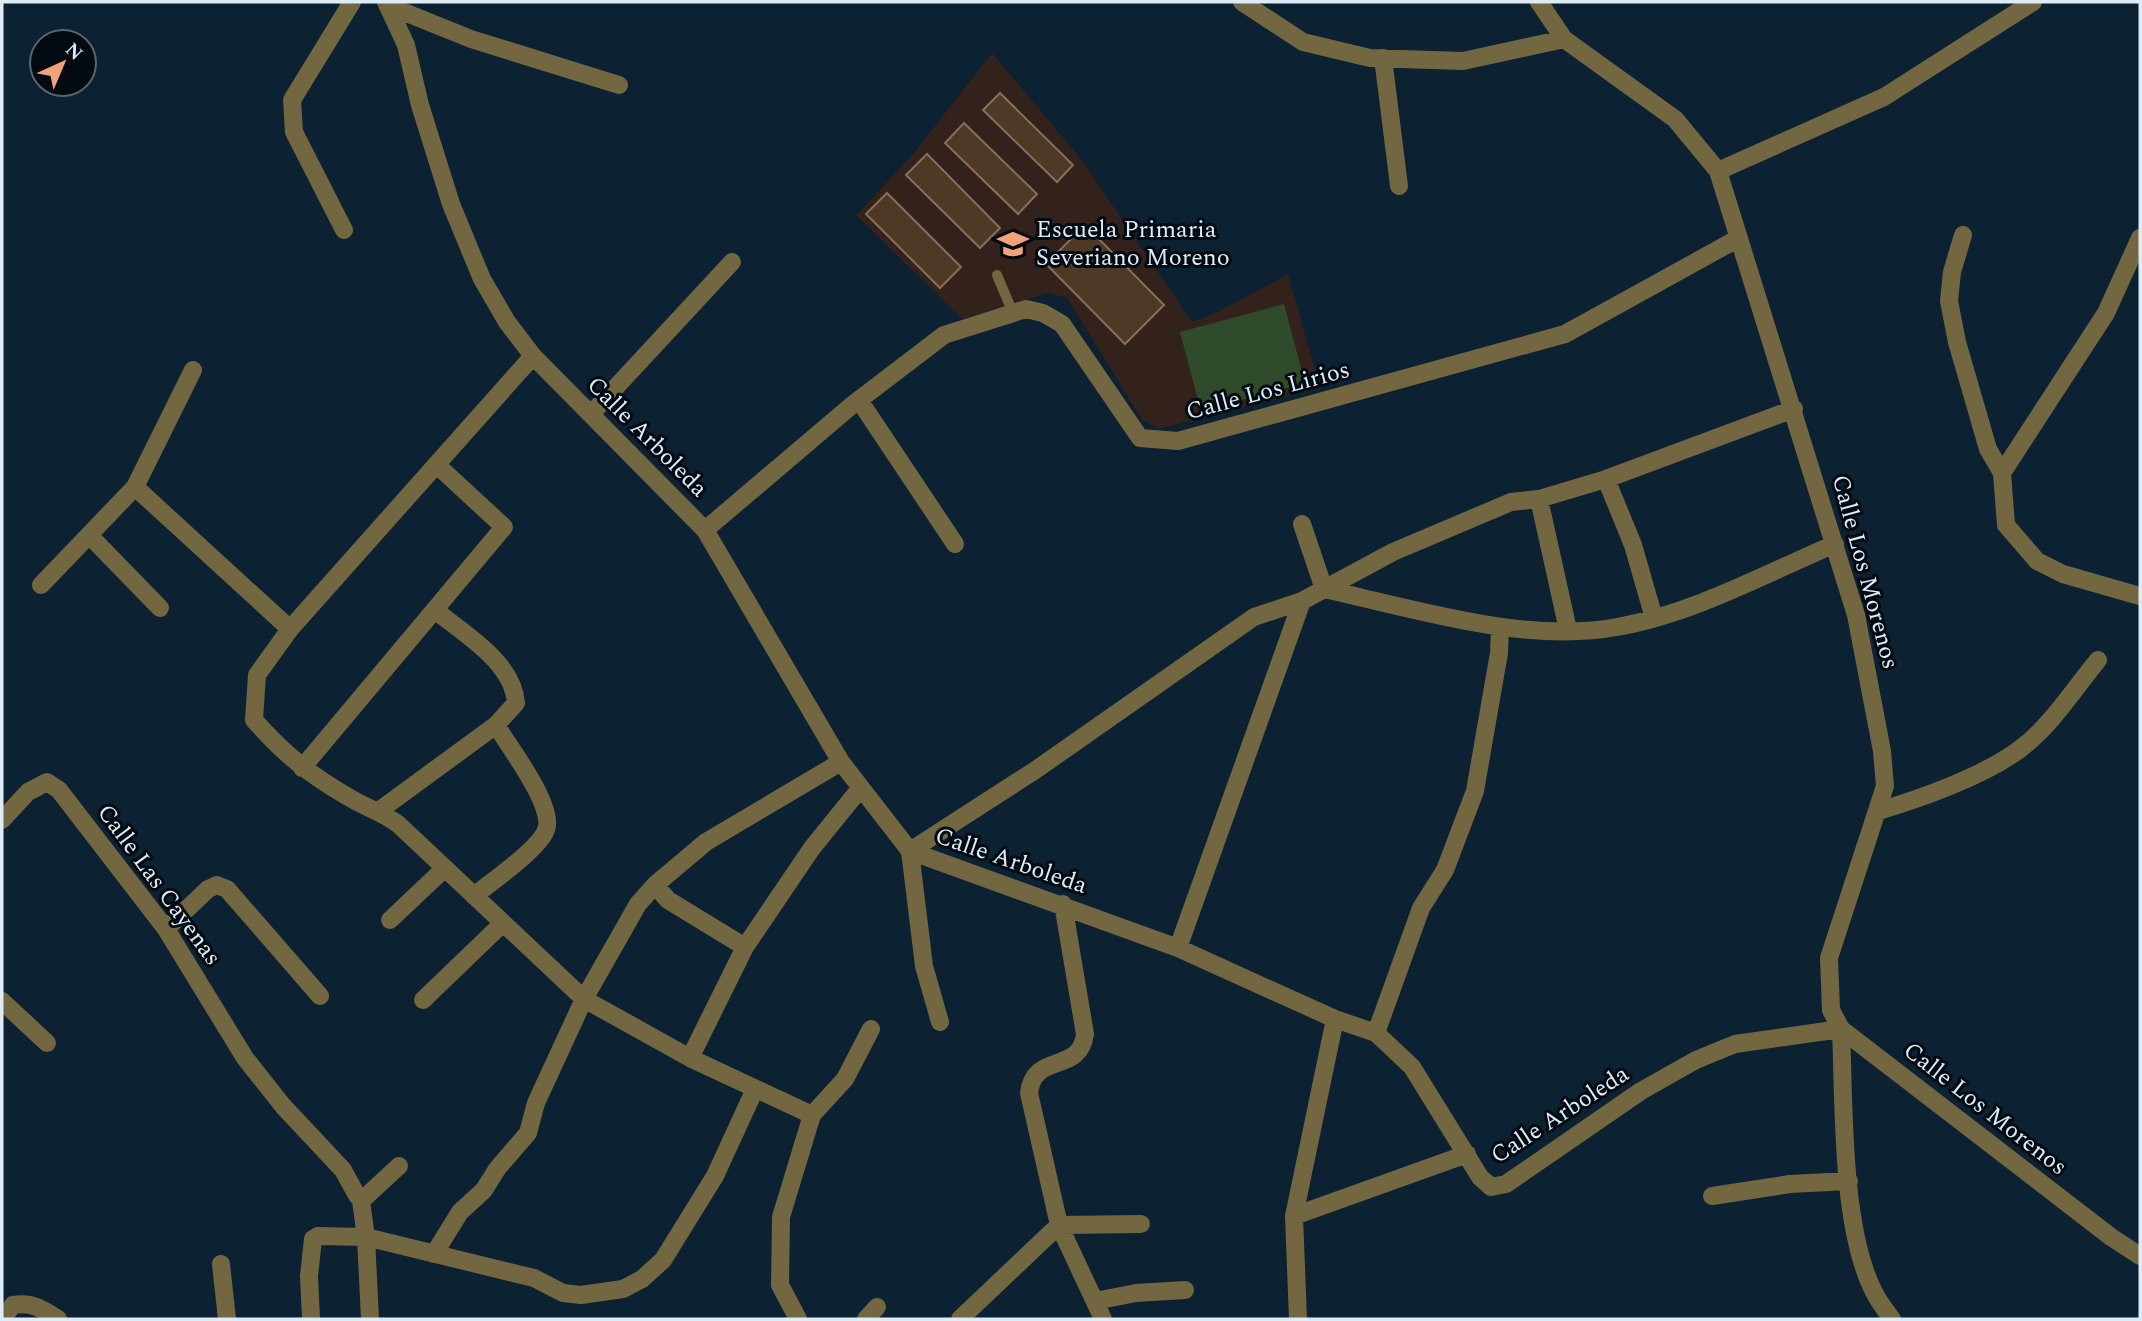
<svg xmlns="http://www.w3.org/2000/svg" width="2142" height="1321" font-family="Spectral,serif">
  <rect width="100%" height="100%" fill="#0c2132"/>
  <!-- education -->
  <path fill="#33221b" d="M992 53 1081 159 1192 322 1218 312 1288 274 1320 388 1159 429 1142 420 1067 298 1048 293 962 319 856 215 914 153Z"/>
  <!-- green -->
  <path fill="#2f4b2b" d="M1284 304 1305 383 1201 411 1180 332Z"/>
  <!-- building -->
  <path fill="#4e3926" stroke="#876f5a" stroke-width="2" d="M1000 93 1073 165 1057 182 983 110Z
    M964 123 1037 194 1018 214 945 143Z
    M927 154 1000 228 980 248 906 175Z
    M887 193 961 267 940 288 866 214Z
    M1085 225 1164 305 1125 344 1046 264Z"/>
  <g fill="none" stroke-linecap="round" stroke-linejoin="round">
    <!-- lane -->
    <path stroke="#726740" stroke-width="10" d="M997 275 1013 313"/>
    <!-- street -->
    <path stroke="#726740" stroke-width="18" d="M386 2 406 45 420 105 451 204 482 279 507 322 533 356 705 530 841 762 910 851 1178 948 1335 1019 1376 1033 1412 1067 1480 1177 1491 1187 1506 1184 1641 1091 1696 1060 1735 1044 1841 1029C1844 1101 1841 1223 1872 1288 1877 1299 1885 1310 1892 1319
      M1242 2 1303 42 1370 58 1463 61 1564 39
      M1539 2 1564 39 1675 119 1718 171 1856 615 1882 751 1885 786 1829 958 1831 1010 1841 1029 2111 1237 2140 1256
      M389 6 471 39 619 85
      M1383 58 1399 186
      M1718 171 1884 97 2033 2
      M344 230 294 132 292 100 352 2
      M1963 235 1952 272 1949 301 1957 342 1988 449 2002 473 2006 525 2037 561 2063 574 2140 596
      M533 356 290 629 257 675 254 720C285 755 310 775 350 798 367 808 382 812 398 824L584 999 690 1058 812 1115
      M859 400 955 544
      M591 414 732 262
      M2002 473 2106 313 2140 238
      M1606 479 1633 545 1654 618
      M135 487 290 629
      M1539 499 1568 630
      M1302 524 1324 589C1415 609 1525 644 1617 627 1692 614 1765 574 1835 544
      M705 530 851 406 944 335 1026 309 1043 313 1062 324 1140 438 1178 441 1565 334 1739 238
      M89 535 160 608
      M41 585 135 487 193 370
      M302 768 504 527 438 466
      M380 810 496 725 516 703C513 662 465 635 435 610
      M1878 811C1920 799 1986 775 2020 749 2051 726 2074 689 2098 660
      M2 820 28 792 47 782 59 790 166 929 245 1058 283 1106 343 1170 355 1192 361 1201 366 1237 370 1319
      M910 851 1034 771 1254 617 1302 601 1393 552 1511 502 1539 499 1606 479 1794 409
      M910 851 924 966 940 1022
      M655 885 668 900 745 947
      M474 896C491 882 539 849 546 830 555 806 509 747 496 725
      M1063 904 1085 1034C1080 1075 1034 1051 1029 1093L1059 1225 1103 1319
      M390 920 445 868
      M166 929 208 889 217 885 227 889 320 996
      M1178 948 1302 601
      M423 1000 503 923
      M2 1001 47 1043
      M1376 1033 1421 908 1445 870 1475 791 1499 653 1500 628
      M690 1058 745 947 812 848 859 790
      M1712 1196 1790 1184 1849 1181
      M361 1201 399 1166
      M1294 1216 1467 1154
      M434 1254 460 1212 484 1190 497 1169 528 1133 536 1103 584 999 638 904 655 885 706 842 841 762
      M221 1264 227 1319
      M1095 1301 1136 1293 1185 1290
      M2 1319 13 1305C32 1302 43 1309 58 1319
      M311 1319 309 1276 313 1239 318 1236 366 1237 534 1278 563 1293 581 1295 623 1289 642 1279 663 1260 715 1176 755 1089
      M798 1319 780 1285 781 1217 812 1115 845 1079 871 1029
      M866 1319 877 1307
      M960 1319 1059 1225 1141 1224
      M1298 1319 1294 1216 1335 1019"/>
  </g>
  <!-- icons -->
  <defs>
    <symbol id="school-bare" viewBox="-9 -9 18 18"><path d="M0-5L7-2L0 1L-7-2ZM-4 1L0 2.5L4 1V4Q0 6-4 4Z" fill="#f0a27a" stroke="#030a11" stroke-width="2.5" paint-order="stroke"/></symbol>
  </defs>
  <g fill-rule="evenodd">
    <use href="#school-bare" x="991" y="222" width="44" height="44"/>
  </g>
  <g text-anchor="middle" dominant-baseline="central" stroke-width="6" stroke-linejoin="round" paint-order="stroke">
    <!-- poi labels -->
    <g font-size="24" fill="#deecf8" stroke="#030a11" text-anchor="start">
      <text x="1036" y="230">Escuela Primaria<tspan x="1036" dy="28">Severiano Moreno</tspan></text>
    </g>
    <!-- street labels -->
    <g font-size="24" fill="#deecf8" stroke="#030a11">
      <text transform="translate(1268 391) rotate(-15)">Calle Los Lirios</text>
      <text transform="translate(647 437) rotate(45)">Calle Arboleda</text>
      <text transform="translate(1865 572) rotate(75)">Calle Los Morenos</text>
      <text transform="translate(1011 861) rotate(19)">Calle Arboleda</text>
      <text transform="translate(159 885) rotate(54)">Calle Las Cayenas</text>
      <text transform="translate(1985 1109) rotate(38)">Calle Los Morenos</text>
      <text transform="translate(1560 1115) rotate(-33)">Calle Arboleda</text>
    </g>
  </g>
  <!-- border -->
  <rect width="2142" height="1321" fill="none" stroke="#deecf8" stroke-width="7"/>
  <!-- north arrow -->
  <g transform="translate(63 63) rotate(44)"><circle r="33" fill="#030a11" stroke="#5b646d" stroke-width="2"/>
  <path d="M0-5L12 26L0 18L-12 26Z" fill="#f0a27a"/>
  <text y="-10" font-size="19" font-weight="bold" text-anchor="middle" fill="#deecf8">N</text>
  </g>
</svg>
